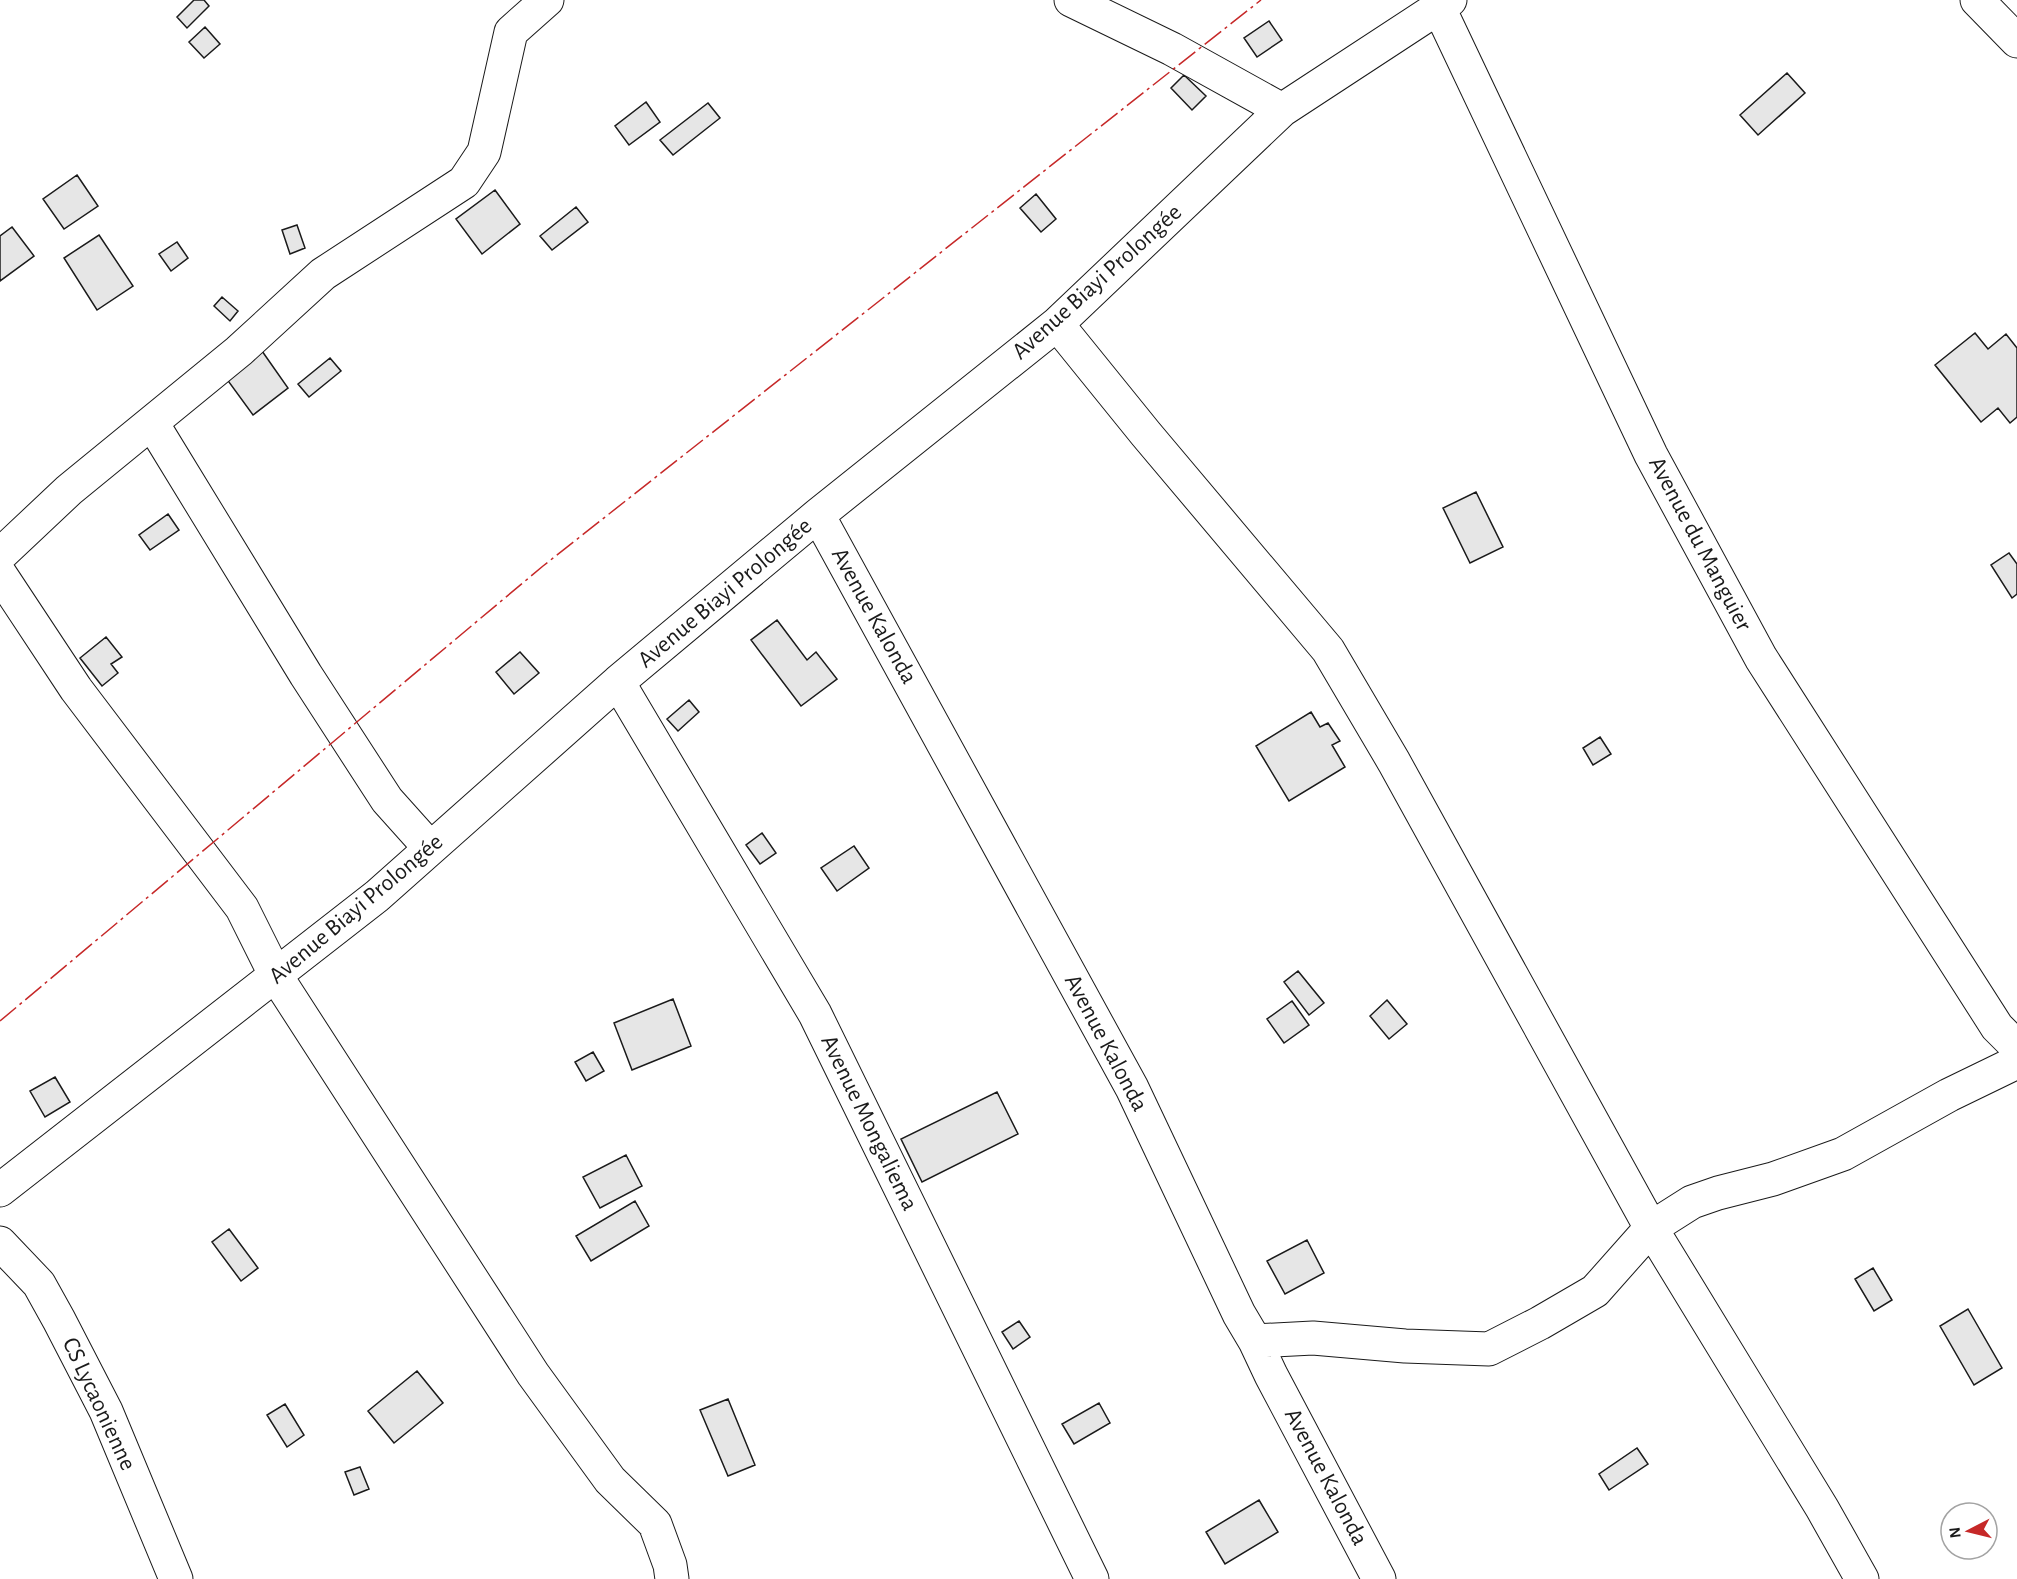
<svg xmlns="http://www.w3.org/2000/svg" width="2017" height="1579" font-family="'Alegreya Sans',sans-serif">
  <rect width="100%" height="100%" fill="#fff"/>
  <!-- building -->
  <path fill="#e6e6e6" stroke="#1a1a1a" stroke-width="1.5" d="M194 0H204L209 6 187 28 177 17Z
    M1269 21 1282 40 1257 57 1244 38Z
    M205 27 220 44 204 58 189 42Z
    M1787 73 1805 93 1758 135 1740 115Z
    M1184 75 1206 96 1192 110 1171 88Z
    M646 102 660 122 629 145 615 126Z
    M708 103 720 118 673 155 660 140Z
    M77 175 98 206 64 229 43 199Z
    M495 190 520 224 482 254 456 219Z
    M1036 194 1056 219 1041 232 1020 208Z
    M576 207 588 222 552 250 540 236Z
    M297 225 305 248 290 254 282 230Z
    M12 227 34 256 0 281V236Z
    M99 235 133 286 97 310 64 258Z
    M177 242 188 258 171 271 159 254Z
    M222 297 238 311 230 321 214 306Z
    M1975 333 1988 349 2006 334 2017 348V417L2010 423 1998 408 1981 422 1935 365Z
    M262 351 288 388 253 415 226 378Z
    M330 358 341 371 309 397 298 384Z
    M1476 492 1503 547 1470 563 1443 508Z
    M168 514 179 530 150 550 139 535Z
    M2009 553 2017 564V594L2012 598 1991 565Z
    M777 620 807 660 816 652 837 679 801 706 751 640Z
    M106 637 122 657 111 664 118 673 102 686 80 658Z
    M520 652 539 673 514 694 496 672Z
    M689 700 699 712 678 731 667 719Z
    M1311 712 1320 727 1328 723 1340 741 1332 745 1345 767 1289 801 1256 746Z
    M1600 737 1611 754 1593 765 1583 748Z
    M762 833 776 853 760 864 746 845Z
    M854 846 869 868 837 891 821 868Z
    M1298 971 1324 1003 1309 1015 1284 982Z
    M673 999 691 1046 632 1070 614 1023Z
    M1387 1000 1407 1024 1389 1039 1370 1016Z
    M1292 1001 1309 1025 1284 1043 1267 1019Z
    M593 1052 604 1071 586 1081 575 1062Z
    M55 1077 70 1102 45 1117 30 1091Z
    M997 1092 1018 1134 922 1182 901 1139Z
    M626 1155 642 1186 600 1208 583 1177Z
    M635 1201 649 1226 591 1261 576 1236Z
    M229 1229 258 1268 241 1281 212 1242Z
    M1307 1240 1324 1273 1285 1294 1267 1261Z
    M1873 1268 1892 1300 1874 1311 1855 1279Z
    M1968 1309 2002 1368 1974 1385 1940 1326Z
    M1019 1321 1030 1337 1013 1349 1002 1332Z
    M417 1371 443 1403 394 1443 368 1411Z
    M728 1399 755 1465 728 1476 700 1410Z
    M1099 1403 1110 1423 1074 1444 1062 1424Z
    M285 1404 304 1435 287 1447 267 1415Z
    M1637 1448 1648 1464 1609 1490 1599 1474Z
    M360 1467 369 1489 354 1495 345 1472Z
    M1259 1500 1278 1532 1225 1564 1206 1532Z"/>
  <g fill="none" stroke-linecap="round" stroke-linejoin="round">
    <defs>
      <path id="minor" d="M1071 0 1172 49 1282 110
        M1977 0 2017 41
        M1439 8 1651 455 1761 658 1997 1027 2017 1047
        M1057 324 1146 434 1328 650 1394 762 1651 1228 1822 1508 1862 1579
        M152 423 306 675 387 800 430 848
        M818 515 1132 1088 1239 1314 1255 1341 1271 1375 1379 1579
        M0 555 69 490 239 351 323 274 464 182 484 152 511 32 547 0
        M0 574 76 689 242 908 276 976 533 1374 610 1480 655 1524 670 1565 672 1579
        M618 682 815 1014 1092 1579
        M0 1190 377 896 618 682 818 515 1057 324 1282 110 1450 0
        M0 1243 39 1284 59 1320 106 1411 176 1579
        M1255 1341 1313 1338 1405 1346 1489 1349 1540 1323 1595 1291 1651 1228 1692 1202 1718 1193 1773 1179 1843 1154 1949 1095 2017 1062"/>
    </defs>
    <!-- minor casing -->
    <use href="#minor" stroke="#1a1a1a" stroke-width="35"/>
    <!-- minor -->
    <use href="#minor" stroke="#fff" stroke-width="33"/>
    <!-- power -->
    <path stroke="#c62828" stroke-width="1.5" stroke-dasharray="21 4.5 3 4.5" stroke-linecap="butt" d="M0 1021 543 566 1261 0"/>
  </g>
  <g text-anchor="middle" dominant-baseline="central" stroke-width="4.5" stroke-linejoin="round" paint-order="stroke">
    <!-- street labels -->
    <g font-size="24" fill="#1a1a1a" stroke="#fff">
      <text transform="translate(1097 282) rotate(-42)">Avenue Biayi Prolongée</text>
      <text transform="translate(1700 544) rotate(62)">Avenue du Manguier</text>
      <text transform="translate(725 593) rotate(-40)">Avenue Biayi Prolongée</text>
      <text transform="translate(874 616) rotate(61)">Avenue Kalonda</text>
      <text transform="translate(356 909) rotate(-40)">Avenue Biayi Prolongée</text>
      <text transform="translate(1106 1043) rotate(62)">Avenue Kalonda</text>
      <text transform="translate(869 1123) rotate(64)">Avenue Mongaliema</text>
      <text transform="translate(99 1404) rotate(65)">CS Lycaonienne</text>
      <text transform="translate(1326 1477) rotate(62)">Avenue Kalonda</text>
    </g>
  </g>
  <!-- north arrow -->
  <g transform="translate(1969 1531) rotate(263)"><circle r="28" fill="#ffffff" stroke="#a3a3a3" stroke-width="1.5"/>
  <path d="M0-4.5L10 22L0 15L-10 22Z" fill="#c62828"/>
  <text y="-9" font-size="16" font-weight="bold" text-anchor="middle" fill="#1a1a1a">N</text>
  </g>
</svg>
